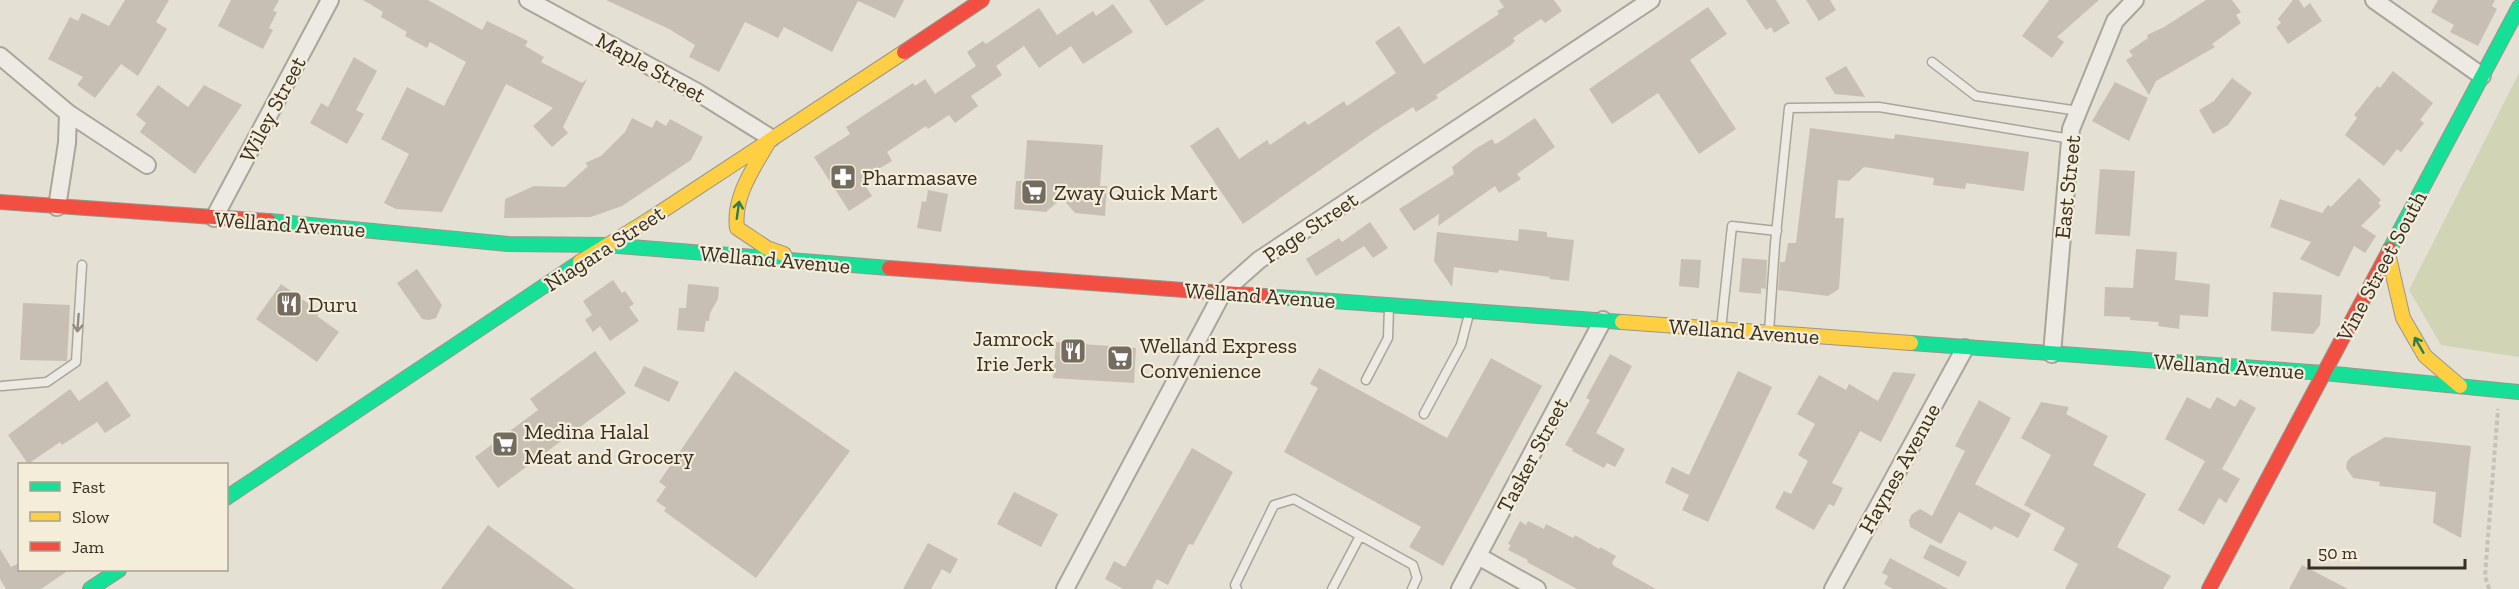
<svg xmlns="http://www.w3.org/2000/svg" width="2519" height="589" font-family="'Zilla Slab',serif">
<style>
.green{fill:#d2d4b6}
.building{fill:#c8bfb4}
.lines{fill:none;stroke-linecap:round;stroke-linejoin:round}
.lane-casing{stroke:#aaa59b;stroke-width:11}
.street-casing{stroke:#aaa59b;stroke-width:20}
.fast-casing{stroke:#9a958b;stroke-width:16}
.slow-casing{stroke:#9a958b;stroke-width:16}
.jam-casing{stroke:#9a958b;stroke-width:16}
.path{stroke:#c6c2ba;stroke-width:4;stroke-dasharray:4.5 3;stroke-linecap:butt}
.lane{stroke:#edeae3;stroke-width:8}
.street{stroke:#edeae3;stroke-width:16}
.fast{stroke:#16e098;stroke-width:14}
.slow{stroke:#ffcf43;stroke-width:14}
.jam{stroke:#f24e42;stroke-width:14}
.oneway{stroke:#297e57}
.oneway2{stroke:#938c82}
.labels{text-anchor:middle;stroke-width:4.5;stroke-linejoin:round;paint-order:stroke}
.street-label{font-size:22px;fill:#392e22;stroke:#f4edda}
.poi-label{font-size:22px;fill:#392e22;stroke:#f4edda;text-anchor:start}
</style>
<rect width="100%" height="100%" fill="#e4e0d3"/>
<!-- green -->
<path class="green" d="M2519 73V357L2441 345 2409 290Z"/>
<!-- building -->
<path class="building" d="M125 0H169L156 22 167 29 138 76 121 64 95 98 77 85 83 77 48 59 70 17 78 21 82 13 109 26Z
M231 0H279L273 11 277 12 269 28 273 30 263 49 218 26Z
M363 0H428L482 30 487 21 528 41 525 46 544 57 541 62 582 83 587 79 563 127 568 133 552 147 533 126 553 108 506 84 442 212 396 209 384 203 409 154 381 139 407 87 444 106 466 62 430 42 427 48 405 36 407 32 381 17 383 12Z
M606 0H904L895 18 858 1 832 52 784 27 778 38 745 22 719 72 689 57 695 45 669 29Z
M1149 0H1205L1166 26Z
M1499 0H1554L1562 11 1545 23 1541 19 1513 38 1515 41 1511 45 1436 95 1438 98 1416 112 1413 107 1380 128 1243 224 1190 146 1218 127 1239 159 1267 140 1270 145 1305 121 1308 125 1344 101 1347 106 1396 73 1375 42 1399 26 1424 64 1499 14 1497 11 1504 7Z
M1746 0H1776L1790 23 1774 33 1771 27 1766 30Z
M1806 0H1830L1836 10 1819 21Z
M2049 0H2099L2057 37 2064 42 2052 58 2022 36Z
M2206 0H2232L2241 12 2236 15 2241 23 2212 44 2215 47 2156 81 2149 95 2126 60 2133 56 2129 51 2148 38 2147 35 2164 27Z
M2293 0H2299L2304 8 2310 3 2322 21 2288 44 2276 27 2281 23 2278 19Z
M2438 0H2495L2492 6 2497 9 2478 46 2450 32 2454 25 2431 12Z
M1113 4 1133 32 1083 64 1071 46 1039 68 1024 46 996 66 1002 75 971 96 978 106 955 123 949 115 928 129 926 126 887 152 892 161 861 179 872 196 849 211 814 157 850 134 846 127 913 83 915 86 925 79 935 94 976 66 967 52 983 41 986 44 1039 8 1057 35 1093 11 1096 16Z
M1708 7 1727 34 1690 60 1736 129 1699 154 1658 93 1612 124 1589 89Z
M354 57 377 71 356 110 364 114 347 144 310 123 321 103 328 107Z
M1846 66 1865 97 1835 94 1825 78Z
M2393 71 2433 103 2420 120 2424 123 2401 152 2397 149 2384 166 2345 135 2357 118 2354 115 2377 86 2380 88Z
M2232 78 2252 93 2228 125 2213 134 2199 110 2214 101Z
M2115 82 2148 98 2129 141 2092 121Z
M158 85 188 107 204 85 242 105 195 174 140 132 146 123 136 115Z
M632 118 652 128 656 120 666 126 670 119 703 137 691 160 622 206 591 217 504 218 505 199 534 186 565 187 588 166 585 163 601 156 625 132Z
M1535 118 1555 147 1517 174 1521 179 1499 193 1495 186 1438 226 1439 214 1414 231 1399 209 1454 174 1452 167 1475 149 1492 139 1495 144 1498 143Z
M1810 128 1894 139 1895 134 2029 152 2024 191 1966 183 1965 189 1933 185 1934 178 1864 167 1849 181 1838 180 1835 218H1844L1839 289 1828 296 1778 290 1780 262H1785L1788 243H1796Z
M1027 140 1103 145 1100 186H1107L1105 216 1075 213 1062 198 1046 212 1014 209 1016 181H1024Z
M2100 169 2135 171 2130 236 2095 234Z
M2359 178 2381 200 2378 203 2381 206 2361 226 2376 236 2365 253 2354 246 2339 277 2300 259 2311 242 2270 227 2280 199 2322 213 2328 205 2331 207Z
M928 190 948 194 941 232 917 228 922 201 926 202Z
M1370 222 1388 248 1373 258 1364 246 1316 276 1306 259 1339 238 1342 242Z
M1519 229 1547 232V237L1574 240 1569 281 1549 279 1550 277 1499 270 1498 273 1454 267 1452 287 1434 261 1437 232 1518 241Z
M2136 249 2177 252 2175 280 2210 284 2208 317 2180 315 2179 329 2158 326 2159 322 2130 320V317L2104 316 2105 287 2133 288Z
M1742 258 1767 260 1766 289 1761 288V294L1739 292Z
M1681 259 1701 260 1699 288 1679 286Z
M417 269 442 305 436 318 429 320 422 319 397 283Z
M613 280 622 293 625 291 634 304 629 307 639 321 610 341 600 326 593 332 585 320 592 315 583 301Z
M281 284 320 312 317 316 339 332 317 362 256 319Z
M688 284 719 287 718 299 710 313 709 321H706L704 332 677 330 679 308H686Z
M2273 292 2322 295 2320 325 2313 334 2271 331Z
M23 303 70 305 67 361 20 360Z
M1056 342 1136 348 1134 383 1053 378Z
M595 351 626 393 498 488 475 457 538 410 530 399Z
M1610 354 1632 366 1596 433 1625 449 1615 467 1607 463 1604 468 1572 451 1573 449 1565 445 1590 400 1586 398Z
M1491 358 1542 386 1443 566 1409 547 1421 527 1284 452 1318 388 1310 384 1319 368 1447 438Z
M644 366 679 382 669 402 634 386Z
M735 371 850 451 756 578 664 511 666 508 656 501 666 487 659 482Z
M1738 371 1772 387 1708 522 1682 510 1689 495 1665 483 1672 467 1689 475Z
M1893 372 1916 374 1881 442 1860 431 1832 483 1843 488 1834 506 1829 504 1814 530 1775 508 1784 491 1791 494 1808 461 1798 455 1815 424 1797 414 1819 375 1846 390 1849 384 1878 401Z
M107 381 131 416 105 433 97 422 62 445 60 442 28 464 8 435 70 389 79 401Z
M2187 397 2210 409 2217 397 2235 407 2240 399 2256 408 2222 469 2240 479 2226 503 2219 498 2204 525 2178 510 2205 461 2165 439Z
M1979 400 2011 418 1975 484 2031 514 2018 538 1994 526 1992 530 1959 512 1941 544 1910 527 1909 520 1912 514 1920 509 1932 516 1965 451 1955 446Z
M2041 402 2069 407 2066 414 2108 436 2093 465 2146 494 2117 547 2171 576 2163 589H2065L2078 564 2053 550 2065 528 2024 505 2051 455 2021 438Z
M2385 437 2471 446 2461 538 2433 523 2436 492 2379 486 2380 482 2353 478 2346 468 2347 462 2351 457Z
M1192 448 1233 472 1193 545 1189 544 1168 585 1157 579 1152 589H1123L1105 579 1114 561 1125 567Z
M1014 492 1058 514 1041 547 997 524Z
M1520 521 1526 525 1528 521 1544 529 1546 524 1573 538 1575 535 1599 549 1600 547 1616 556 1612 563 1614 566 1656 589H1577L1527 562 1528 560 1508 550 1511 545 1508 544Z
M488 525 575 589H441Z
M928 543 958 559 950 574 942 569 931 589H903Z
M1930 544 1967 562 1959 577 1923 558Z
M0 549 11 567 19 563 20 570H69L41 589H6L0 579Z
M1890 558 1948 589H1893L1884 584 1888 576 1882 573Z
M2302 565 2348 589H2289Z"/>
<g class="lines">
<defs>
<path id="lane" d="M1932 62 1976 96 2079 111
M1721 329 1732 226 1777 231
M1769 332 1775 244 1789 108 1879 107 2071 139
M1366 380 1388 338 1389 307
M2 386 47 382 76 362 82 265
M1424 414 1461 345 1469 314
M1237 589 1235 585 1274 505 1294 499 1413 565 1417 578 1412 589
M1332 589 1360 536"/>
<path id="street" d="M528 0 697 92 771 138
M2374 0 2482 76
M0 56 68 113 147 165
M57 207 67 143 68 113
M214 218 330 0
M2052 354 2071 129 2115 21 2135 0
M1478 556 1537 589
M1065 589 1223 292 1259 260 1651 0
M1460 589 1603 320
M1833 589 1965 348"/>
<path id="fast" d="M269 221 508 244 606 245 889 268
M2390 249 2519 7
M1264 296 1622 322
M1911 343 2324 373 2519 392
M226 498 580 262
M90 589 119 570"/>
<path id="slow" d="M768 143C753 169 733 197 737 228L767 248 784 254
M2388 253 2403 318 2425 356 2460 386
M580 262 650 219 904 52
M1622 322 1911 343"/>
<path id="jam" d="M904 52 982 0
M0 202 269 221
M889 268 1264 296
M2209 589 2390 249"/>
</defs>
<!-- lane casing -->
<use href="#lane" class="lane-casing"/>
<!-- street casing -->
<use href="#street" class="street-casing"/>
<!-- fast casing -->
<use href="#fast" class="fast-casing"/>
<!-- slow casing -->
<use href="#slow" class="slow-casing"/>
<!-- jam casing -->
<use href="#jam" class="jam-casing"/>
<!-- path -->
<path class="path" d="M2489 589 2485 576 2498 409"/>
<!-- lane -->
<use href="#lane" class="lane"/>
<!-- street -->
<use href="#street" class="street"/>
<!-- fast -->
<use href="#fast" class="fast"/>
<!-- slow -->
<use href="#slow" class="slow"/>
<!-- jam -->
<use href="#jam" class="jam"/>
</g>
<!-- one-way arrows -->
<defs><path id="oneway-shaft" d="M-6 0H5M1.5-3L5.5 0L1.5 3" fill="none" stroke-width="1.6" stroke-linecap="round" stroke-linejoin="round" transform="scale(1.5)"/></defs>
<g class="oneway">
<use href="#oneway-shaft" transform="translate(738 210) rotate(-82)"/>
<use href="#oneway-shaft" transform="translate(2419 345) rotate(-120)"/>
</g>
<use class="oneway2" href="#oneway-shaft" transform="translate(78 323) rotate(94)"/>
<!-- icons -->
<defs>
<symbol id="pharmacy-square" viewBox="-11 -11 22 22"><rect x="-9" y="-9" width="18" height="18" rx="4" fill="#756c60" stroke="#f4edda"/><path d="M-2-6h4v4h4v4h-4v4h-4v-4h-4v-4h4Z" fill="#fff"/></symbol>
<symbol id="supermarket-square" viewBox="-11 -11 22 22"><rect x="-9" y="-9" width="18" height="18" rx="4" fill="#756c60" stroke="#f4edda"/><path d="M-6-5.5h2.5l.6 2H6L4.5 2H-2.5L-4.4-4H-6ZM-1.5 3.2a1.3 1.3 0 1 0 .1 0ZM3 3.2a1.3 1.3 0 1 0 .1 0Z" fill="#fff"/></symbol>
<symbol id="restaurant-square" viewBox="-11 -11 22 22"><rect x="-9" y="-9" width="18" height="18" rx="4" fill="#756c60" stroke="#f4edda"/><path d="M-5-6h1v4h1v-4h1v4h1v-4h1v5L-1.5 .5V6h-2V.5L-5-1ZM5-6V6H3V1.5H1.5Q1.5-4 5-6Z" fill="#fff"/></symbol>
</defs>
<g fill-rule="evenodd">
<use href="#pharmacy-square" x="828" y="162" width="30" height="30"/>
<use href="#supermarket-square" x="1019" y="177" width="30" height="30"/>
<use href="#restaurant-square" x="274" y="289" width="30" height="30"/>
<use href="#restaurant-square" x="1058" y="336" width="30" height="30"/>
<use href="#supermarket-square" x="1105" y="343" width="30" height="30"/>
<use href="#supermarket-square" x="490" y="429" width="30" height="30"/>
</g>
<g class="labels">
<!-- street labels -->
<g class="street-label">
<text transform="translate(651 67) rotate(29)" y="8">Maple Street</text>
<text transform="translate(272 109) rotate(-62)" y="8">Wiley Street</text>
<text transform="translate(2067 187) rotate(-84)" y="8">East Street</text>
<text transform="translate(290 224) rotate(4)" y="8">Welland Avenue</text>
<text transform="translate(1310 227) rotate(-34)" y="8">Page Street</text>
<text transform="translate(604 248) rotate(-33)" y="8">Niagara Street</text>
<text transform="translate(775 259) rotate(5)" y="8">Welland Avenue</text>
<text transform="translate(2381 266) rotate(-62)" y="8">Vine Street South</text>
<text transform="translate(1260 295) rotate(4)" y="8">Welland Avenue</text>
<text transform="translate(1744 331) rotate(4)" y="8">Welland Avenue</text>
<text transform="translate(2229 366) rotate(4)" y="8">Welland Avenue</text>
<text transform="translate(1532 455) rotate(-62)" y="8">Tasker Street</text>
<text transform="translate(1899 468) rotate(-61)" y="8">Haynes Avenue</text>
</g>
<!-- poi labels -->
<g class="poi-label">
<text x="862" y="185">Pharmasave</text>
<text x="1054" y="200">Zway Quick Mart</text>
<text x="308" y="312">Duru</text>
<text x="1054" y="346" text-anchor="end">Jamrock<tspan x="1054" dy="25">Irie Jerk</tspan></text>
<text x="1140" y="353">Welland Express<tspan x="1140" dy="25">Convenience</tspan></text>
<text x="524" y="439">Medina Halal<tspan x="524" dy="25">Meat and Grocery</tspan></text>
</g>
</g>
<!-- legend -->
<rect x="18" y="463" width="210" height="108" fill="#f4edda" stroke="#a9a190" stroke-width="1.5"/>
<rect x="30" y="482" width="30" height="9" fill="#16e098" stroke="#a9a190" stroke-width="1.5"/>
<text x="72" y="493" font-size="18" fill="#392e22">Fast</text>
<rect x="30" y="512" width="30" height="9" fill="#ffcf43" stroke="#a9a190" stroke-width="1.5"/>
<text x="72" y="523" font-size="18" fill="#392e22">Slow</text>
<rect x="30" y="542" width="30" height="9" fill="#f24e42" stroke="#a9a190" stroke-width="1.5"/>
<text x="72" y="553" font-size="18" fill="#392e22">Jam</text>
<!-- scale -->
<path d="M2309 559v9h156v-9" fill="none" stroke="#392e22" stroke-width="3"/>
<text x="2318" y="559" font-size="18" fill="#392e22" stroke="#f4edda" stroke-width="4.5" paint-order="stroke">50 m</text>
</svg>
